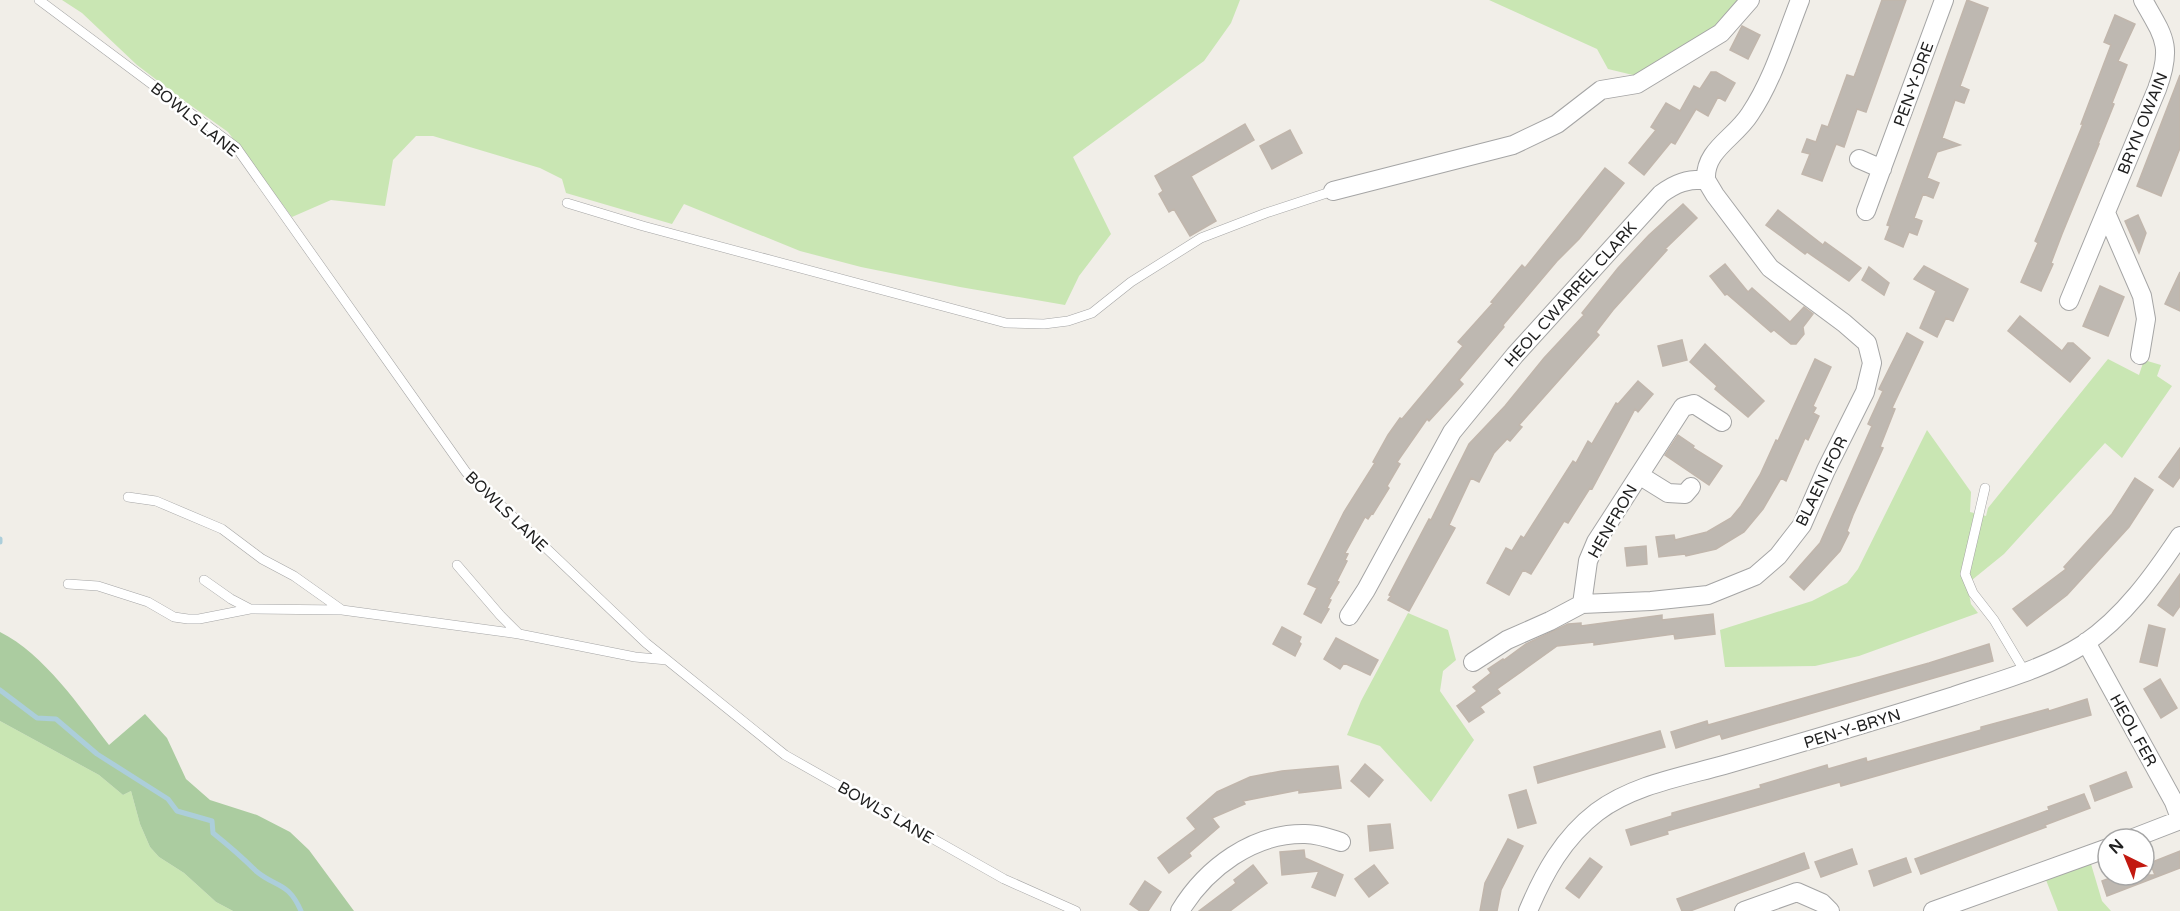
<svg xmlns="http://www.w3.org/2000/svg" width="2180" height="911" font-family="'Varela Round',sans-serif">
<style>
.grass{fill:#c9e6b3}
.forest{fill:#abcca0}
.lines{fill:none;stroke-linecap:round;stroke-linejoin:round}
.stream{stroke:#acceda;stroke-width:5}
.building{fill:#beb8b1;stroke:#c1b6ac;stroke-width:1.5}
.service-casing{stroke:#a5a5a5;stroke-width:10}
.minor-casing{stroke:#a5a5a5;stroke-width:20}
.service{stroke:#fff;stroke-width:9}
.minor{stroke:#fff;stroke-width:18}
.labels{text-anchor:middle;stroke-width:5;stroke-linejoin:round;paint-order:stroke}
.street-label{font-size:16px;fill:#212121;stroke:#fff}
</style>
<rect width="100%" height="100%" fill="#f1eee8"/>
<!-- grass -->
<path class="grass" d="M62 0H1240L1231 23 1204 61 1073 157 1111 234 1079 276 1065 305 960 287 861 267 800 251 684 204 672 224 566 193 562 179 540 168 433 136H416L393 160 385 206 331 200 292 217 228 132 179 97 137 65 82 13Z
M1489 0H1740L1722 23 1637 76 1608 69 1597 49Z
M2108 359 2139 375 2144 360 2161 365 2157 376 2172 386 2122 458 2105 443 2004 554 1967 584 1971 604 1978 613 1859 656 1815 666 1725 667 1720 630 1812 601 1847 583 1858 569 1927 430 1971 492 1970 512 1986 516 1988 508Z
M1408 613 1448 630 1456 660 1443 671 1440 691 1474 740 1431 802 1380 746 1347 735 1361 701Z
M0 721 99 775 123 795 131 791 140 824 150 847 159 857 184 873 216 902 233 911H0Z
M2091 864 2102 901 2111 911H2058L2046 880Z"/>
<!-- forest -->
<path class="forest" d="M0 632C44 654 80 707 109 745L145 714 167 738 186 779 210 800 257 815 290 832 309 850 354 911H233L216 902 184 873 159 857 150 847 140 824 131 791 123 795 99 775 0 721Z"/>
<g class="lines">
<!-- stream -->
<path class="stream" d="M0 539V542
M0 690 37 718 56 719 97 754 168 799 177 811 212 821 213 833C228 845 243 858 256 871 276 888 288 881 301 911"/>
</g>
<!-- building -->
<path class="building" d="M1882 0H1906L1866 112 1857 109 1844 147 1836 144 1822 181 1802 174 1810 154 1802 152 1807 139 1816 142 1822 125 1828 127 1847 75 1854 77 1856 72Z
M1967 0 1988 8 1960 86 1969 90 1964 103 1955 100 1942 138 1960 145 1937 152 1927 178 1939 183 1933 198 1923 194 1914 218 1922 221 1917 235 1909 232 1903 247 1885 239 1890 226 1887 225Z
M2115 15 2135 24 2118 61 2127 65 2112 103 2114 104 2098 144H2099L2062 234 2051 263 2053 264 2041 291 2021 282 2038 243 2035 241 2083 124H2081L2111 45 2104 42Z
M1742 26 1760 35 1748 59 1730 50Z
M1711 72H1716L1735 83 1725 101 1718 97 1708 116 1696 109 1675 144 1671 142 1644 175 1629 163 1656 130 1651 127 1666 103 1680 111 1694 86 1700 89Z
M2180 75V148L2161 196 2137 186Z
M1245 124 1254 140 1191 176 1216 221 1190 236 1174 209 1169 212 1159 194 1163 191 1155 176Z
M1290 130 1302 153 1272 169 1260 146Z
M1605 168 1624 183 1579 239 1557 261 1503 325 1504 327 1459 380 1463 384 1429 421 1427 419 1397 462 1400 464 1387 486 1389 488 1373 514 1372 513 1368 519 1365 517 1345 553 1348 554 1345 560 1347 561 1337 581 1339 582 1329 599 1331 600 1327 608 1329 609 1321 623 1304 614 1317 588 1308 584 1344 512 1375 463 1373 462 1388 435 1400 418 1402 419 1463 346 1458 342 1493 303 1491 302 1522 265 1525 268Z
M1683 204 1697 218 1665 249 1667 250 1613 310 1596 332 1599 335 1519 425 1522 427 1510 441 1507 439 1494 453 1479 482 1471 478 1449 525 1455 528 1409 611 1388 600 1391 596 1389 595 1429 519 1431 520 1469 444 1505 406 1544 358 1584 315 1582 313 1618 268 1649 235Z
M1778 210 1823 245 1825 242 1861 268 1849 281 1807 252 1805 254 1766 225Z
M2138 215 2146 233 2139 253 2125 221Z
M1725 264 1748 292 1752 288 1790 322 1804 307 1813 314 1803 327 1804 334 1796 344H1791L1774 330 1771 332 1727 294 1725 295 1710 276Z
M1924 266 1968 289 1953 321 1946 318 1937 337 1920 328 1936 291 1914 279Z
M1869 267 1889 283 1884 295 1862 280Z
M2180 272V311L2165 304Z
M2100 286 2124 297 2108 336 2083 326Z
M2020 316 2062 351 2068 343H2073L2090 358 2070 382 2008 331Z
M1907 333 1923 342 1892 408 1895 409 1880 447 1883 448 1853 515 1847 531 1849 533 1840 551 1804 590 1790 577 1820 543 1872 426 1868 424 1883 391 1879 389Z
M1682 340 1687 360 1663 366 1658 346Z
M1705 344 1764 401 1748 417 1715 389 1717 386 1690 362Z
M1815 359 1831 367 1813 406 1816 408 1813 413 1819 416 1808 440 1805 438 1786 481 1781 478 1763 509 1744 532 1716 549 1686 556 1685 554 1659 557 1656 537 1674 535 1675 540 1707 532 1731 518 1741 506 1760 475 1776 440 1778 441Z
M1638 381 1653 394 1638 412 1635 409 1592 489 1590 488 1568 523 1564 521 1531 574 1523 570 1509 595 1487 583 1506 548 1512 551 1521 536 1524 538 1573 461 1576 463 1588 441 1592 444 1616 403 1618 404Z
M1678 435 1694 446 1693 448 1722 466 1709 485 1665 455Z
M2180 448V477L2173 487 2159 477Z
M2135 478 2153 490 2129 527 2067 595 2027 626 2013 609 2066 569 2064 567 2112 514Z
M1646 546 1647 564 1627 566 1625 548Z
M2180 574V606L2173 616 2158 605Z
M1713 614 1715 634 1675 639 1674 634 1594 645V642L1557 646 1497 689 1500 693 1480 707 1484 712 1469 722 1457 706 1477 691 1473 687 1491 673 1488 669 1503 659 1504 660 1526 644 1568 624 1581 623V626L1662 615V620Z
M2149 625 2165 629 2157 666 2140 662Z
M1282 627 1301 637 1299 642 1301 644 1295 656 1273 644Z
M1336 638 1378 660 1370 675 1344 663 1340 669 1324 659Z
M1989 644 1993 661 1722 739 1720 734 1676 748 1671 732 1707 721 1708 725 1929 663Z
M2160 679 2177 708 2161 718 2144 689Z
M2087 699 2091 715 1841 786 1840 782 1667 831 1668 834 1631 845 1626 830 1672 816V813L1761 788 1760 785 1827 765 1828 769 1866 758 1867 762 1981 730V727L2048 709 2049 711Z
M1660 731 1665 747 1538 783 1534 767Z
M1365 764 1383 780 1369 797 1351 781Z
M1338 766 1341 788 1299 793V790L1243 801 1245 804 1212 818 1219 827 1189 853 1191 856 1169 873 1158 858 1196 829 1187 818 1217 792 1250 777 1282 771Z
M2126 772 2132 787 2095 801 2090 786Z
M1526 790 1536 823 1518 828 1509 795Z
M2084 794 2090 808 2045 825 2046 827 1921 874 1915 859 2049 810 2048 807Z
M1390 824 1393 848 1370 851 1368 826Z
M1508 839 1523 846 1501 890 1497 911H1480L1485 883Z
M1852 849 1857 864 1821 877 1815 862Z
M1304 850 1305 858 1343 875 1335 896 1312 887 1319 871 1282 875 1280 852Z
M2180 851V868L2107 896 2102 881 2118 875H2155L2150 863Z
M1804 853 1809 868 1690 911H1682L1677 899Z
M1590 858 1602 867 1579 898 1566 888Z
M1906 858 1911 872 1874 886 1869 871Z
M1253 865 1267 883 1230 911H1199L1236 883 1234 880Z
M1374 865 1388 883 1369 897 1355 879Z
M1145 881 1161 892 1148 911H1140L1130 904Z"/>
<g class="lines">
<defs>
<path id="service" d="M39 0 236 147 466 472 646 643 785 755 1004 879 1076 911
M567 203 643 226 1006 323 1044 324 1068 321 1092 313 1131 282 1201 238 1266 213 1333 191
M1985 488 1965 574 1973 593 1994 620 2025 672
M128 497 156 501 222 529 262 559 294 576 342 610
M457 565 500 615 519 634
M204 580 231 599 250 609
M68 584 98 586 148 602 174 617 188 619H199L250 609 342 610 519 634 635 657 667 660"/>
<path id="minor" d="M1859 159 1882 169
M1333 191 1513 145 1557 124 1601 90 1637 84 1721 33 1750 0
M1866 211 1944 0
M2106 213 2142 296 2146 319 2140 355
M2069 301 2157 89C2173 46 2164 37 2143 0
M1639 475 1668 493 1685 494 1691 487
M1582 604 1588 561 1596 542 1683 407 1694 404 1722 422
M1349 616 1366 590 1452 432 1515 355 1661 194C1676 183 1687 179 1706 180 1704 150 1735 138 1750 114 1773 80 1785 38 1800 0
M2086 642 2174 802 2180 818
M1473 662 1507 640 1550 621 1582 604 1651 601 1708 595 1755 576 1778 556 1802 525 1826 470 1865 392 1872 363 1867 343 1844 323 1770 268 1715 195 1706 180
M2131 839 2180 820
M1180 911C1206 868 1253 833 1305 834 1317 834 1329 838 1341 842
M1528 911C1544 873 1563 838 1597 812 1633 785 1681 777 1724 765 1801 743 1878 720 1954 696 1998 681 2045 669 2084 644 2124 617 2154 575 2180 536
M1744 911 1797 892 1822 903 1830 911
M1933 911 2108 848"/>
</defs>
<!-- service casing -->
<use href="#service" class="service-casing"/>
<!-- minor casing -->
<use href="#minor" class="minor-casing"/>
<!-- service -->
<use href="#service" class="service"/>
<!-- minor -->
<use href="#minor" class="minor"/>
</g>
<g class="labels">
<!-- street labels -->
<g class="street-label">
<text transform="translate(1913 84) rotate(-70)" y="6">PEN-Y-DRE</text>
<text transform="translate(195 119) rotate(39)" y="6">BOWLS LANE</text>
<text transform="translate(2142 123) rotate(-68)" y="6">BRYN OWAIN</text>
<text transform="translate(1570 294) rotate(-48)" y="6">HEOL CWARREL CLARK</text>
<text transform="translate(1821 481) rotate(-64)" y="6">BLAEN IFOR</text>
<text transform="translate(507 511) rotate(44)" y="6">BOWLS LANE</text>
<text transform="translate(1612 521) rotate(-60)" y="6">HENFRON</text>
<text transform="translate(1852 728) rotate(-17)" y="6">PEN-Y-BRYN</text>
<text transform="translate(2134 730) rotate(61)" y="6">HEOL FER</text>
<text transform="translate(886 812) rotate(30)" y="6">BOWLS LANE</text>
</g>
</g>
<!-- north arrow -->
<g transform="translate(2126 857) rotate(317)"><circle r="28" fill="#ffffff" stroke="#a6a6a6" stroke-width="1.5"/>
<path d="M0-4.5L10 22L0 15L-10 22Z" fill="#c21910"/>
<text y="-9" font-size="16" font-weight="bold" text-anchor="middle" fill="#212121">N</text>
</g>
</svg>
